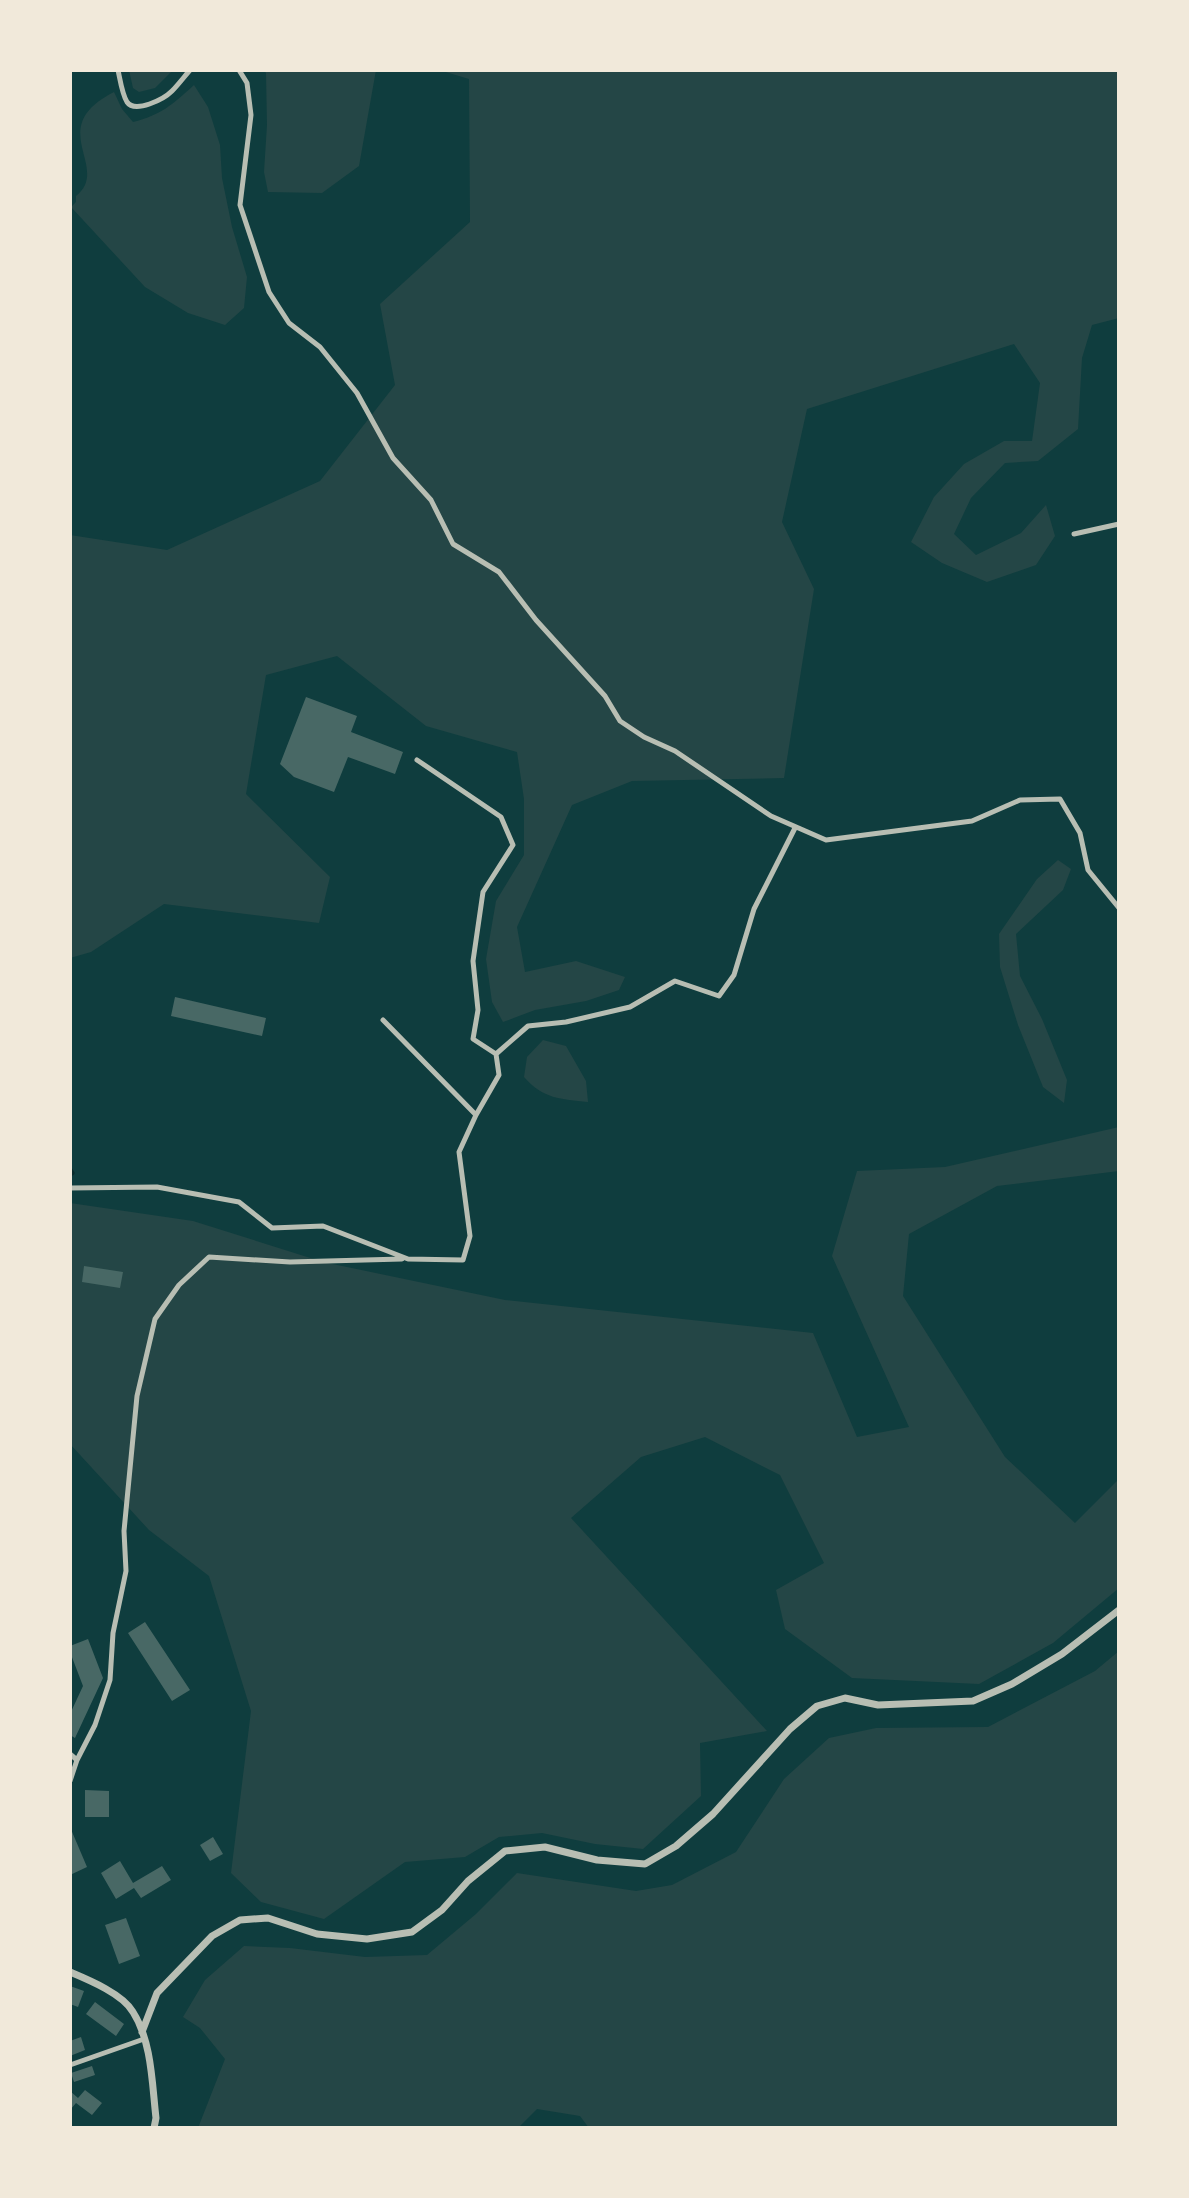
<svg xmlns="http://www.w3.org/2000/svg" width="1189" height="2198" font-family="Signika,sans-serif">
<style>
.green{fill:#244646}
.lines{fill:none;stroke-linecap:round;stroke-linejoin:round}
.stream{stroke:#0a2a2b;stroke-width:5}
.building{fill:#486865}
.service{stroke:#b8beb3;stroke-width:5}
.minor{stroke:#b8beb3;stroke-width:7}
</style>
<rect width="100%" height="100%" fill="#0f3d3e"/>
<!-- green -->
<path class="green" d="M129 70H173L155 88 139 92 133 88Z
M264 70H376L359 166 322 193 268 192 264 172 267 125 266 73Z
M439 70H1119V318L1092 325 1082 358 1078 429 1038 461 1005 463 971 498 954 534 976 555 1021 533 1046 505 1055 536 1036 565 987 582 942 563 911 542 934 497 964 464 1004 441H1032L1040 383 1014 344 807 409 782 522 814 589 784 778 632 781 572 805 517 927 525 972 576 961 625 977 619 990 586 1001 535 1010 503 1022 492 1002 486 959 496 901 524 855V799L517 752 426 726 337 656 266 675 246 794 330 877 319 923 164 904 91 952 70 958V535L167 550 320 481 395 385 380 304 470 222 469 79Z
M194 85 208 107 220 145 222 178 232 227 247 277 244 308 225 325 188 313 145 287 71 207 76 202V196C112 167 43 128 114 92L122 109 133 122C161 115 172 105 194 85Z
M1058 860 1071 869 1063 890 1016 934 1020 976 1042 1019 1067 1080 1064 1103 1043 1087 1018 1025 1000 967 999 934 1037 879Z
M543 1040 566 1046 586 1081 588 1102C561 1099 543 1099 524 1077L527 1057Z
M1119 1127V1171L997 1186 909 1234 903 1296 1005 1457 1075 1523 1119 1479V1588L1053 1643 979 1684 852 1678 785 1629 776 1590 824 1563 780 1475 705 1437 641 1457 571 1518 767 1731 700 1743 701 1796 643 1849 595 1844 542 1833 499 1837 465 1857 405 1862 324 1919 261 1902 231 1873 251 1711 209 1576 149 1530 70 1444V1203L193 1221 323 1262 505 1300 813 1333 857 1437 909 1427 832 1256 857 1171 945 1167Z
M1119 1651V2128H589L580 2116 537 2109 518 2128H198L225 2059 200 2028 183 2017 205 1980 244 1946 290 1948 365 1957 427 1955 476 1914 517 1873 636 1891 672 1885 736 1852 784 1779 829 1738 876 1728 988 1727 1095 1671Z"/>
<g class="lines">
<!-- stream -->
<path class="stream" d="M70 1170 72 1173"/>
</g>
<!-- building -->
<path class="building" d="M306 697 357 716 351 732 403 752 395 774 348 757 334 792 294 777 280 764Z
M175 997 266 1018 262 1036 171 1016Z
M84 1266 123 1272 120 1288 82 1282Z
M145 1622 190 1690 172 1701 128 1633Z
M88 1639 103 1678 75 1738 70 1735V1714L83 1686 70 1652V1646Z
M85 1790 109 1791V1817H85Z
M70 1827 87 1867 70 1875Z
M213 1837 223 1854 210 1861 200 1845Z
M120 1861 133 1883 162 1866 171 1880 141 1898 134 1888 116 1899 101 1873Z
M126 1918 140 1956 119 1964 105 1925Z
M70 1986 84 1991 78 2007 70 2004Z
M95 2002 124 2024 116 2036 86 2014Z
M81 2037 85 2050 70 2056V2041Z
M92 2066 95 2075 74 2082 71 2073Z
M85 2090 102 2103 92 2115 76 2103 70 2110V2091L78 2098Z"/>
<g class="lines">
<!-- service -->
<path class="service" d="M118 70C120 79 122 94 127 102 135 114 164 99 172 91 178 85 184 77 190 70
M239 70 247 83 251 115 240 205 269 292 289 323 320 347 357 393 393 458 431 500 453 544 499 572 536 620 605 696 620 721 644 737 675 751 771 816 826 840 972 821 1020 800 1060 799 1080 833 1088 870 1119 908
M1074 534 1119 524
M383 1020 476 1115
M496 1054 528 1026 566 1022 630 1007 675 981 719 996 734 975 754 909 795 828
M70 1188 157 1187 239 1202 272 1228 323 1226 408 1259 463 1260 470 1236 459 1152 476 1115 499 1075 496 1054 473 1039 478 1010 473 961 483 892 513 845 501 817 417 760
M70 1754 77 1760 70 1781
M77 1760 95 1725 110 1680 113 1633 126 1571 124 1531 137 1396 155 1319 179 1285 209 1257 290 1262 402 1259
M70 2065 144 2039"/>
<!-- minor -->
<path class="minor" d="M70 1972C89 1980 123 1994 133 2012 152 2042 152 2084 156 2118L154 2128
M142 2032 157 1993 212 1936 240 1920 268 1918 317 1934 367 1939 412 1932 442 1910 468 1881 505 1851 545 1847 597 1860 645 1864 676 1846 713 1814 790 1729 817 1706 845 1698 878 1705 973 1701 1012 1684 1062 1654 1119 1610"/>
</g>
<!-- border -->
<rect width="1189" height="2198" fill="none" stroke="#f1e9da" stroke-width="144"/>
</svg>
